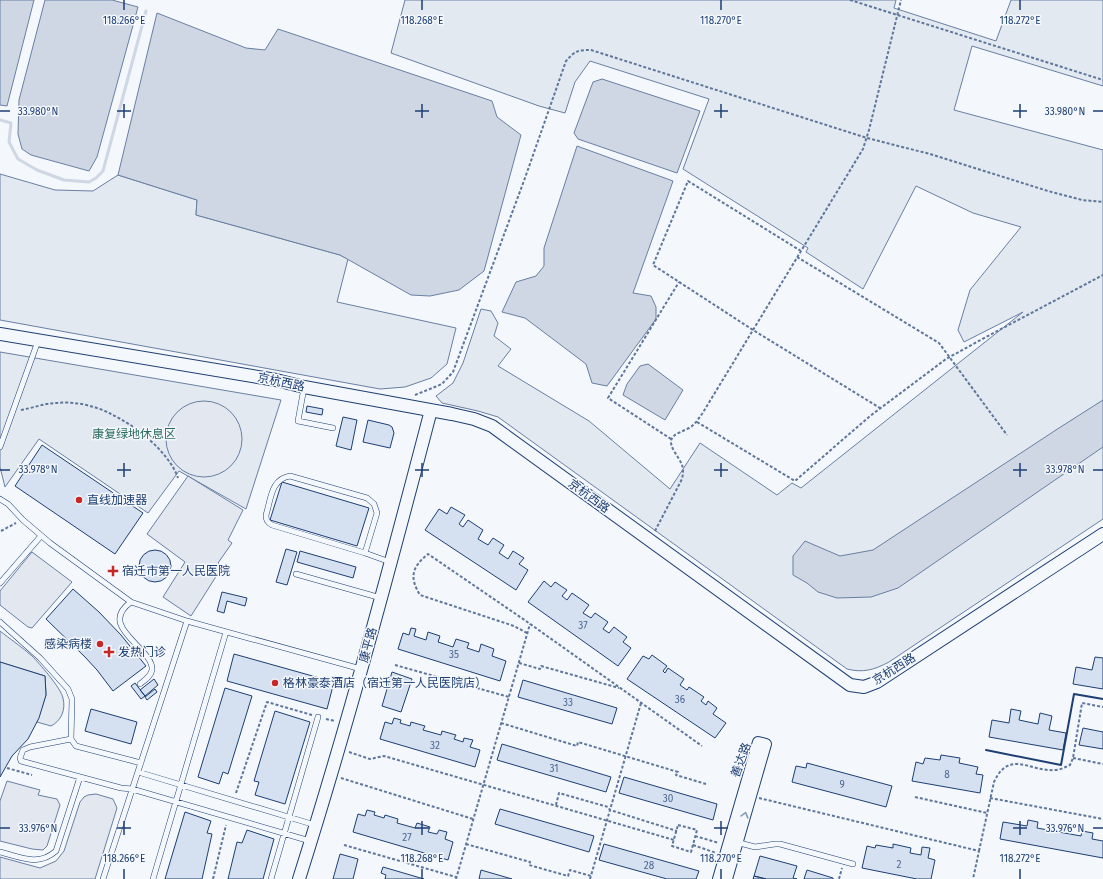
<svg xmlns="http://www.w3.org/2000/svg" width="1103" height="879" font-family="'Fira Sans','Noto Sans SC',sans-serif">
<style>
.green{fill:#e3e9f0;stroke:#687fa3}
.parking{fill:#e3e8f0;stroke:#687fa3}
.water{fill:#cfd7e4;stroke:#687fa3}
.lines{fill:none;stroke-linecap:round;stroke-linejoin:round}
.stream{stroke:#cfd7e4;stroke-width:3}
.building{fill:#d5e0f0;stroke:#1d3f73}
.service-casing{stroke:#1d3f73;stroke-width:6}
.minor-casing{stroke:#1d3f73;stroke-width:12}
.tertiary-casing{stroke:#1d3f73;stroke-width:14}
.path{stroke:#5e769c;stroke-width:2;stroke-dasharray:3 2;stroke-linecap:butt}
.service{stroke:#f4f7fb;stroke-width:5}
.minor{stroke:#f4f7fb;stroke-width:10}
.tertiary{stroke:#f4f7fb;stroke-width:12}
.wall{stroke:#1d3f73;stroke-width:2}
.oneway{stroke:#889bb7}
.ticks{fill:none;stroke:#1d3f73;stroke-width:1.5}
.poi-dot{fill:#c62828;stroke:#f4f7fb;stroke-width:1.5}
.labels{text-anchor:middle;stroke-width:3;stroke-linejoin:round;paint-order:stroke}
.number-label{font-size:10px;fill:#4b6792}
.street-label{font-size:12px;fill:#1d3f73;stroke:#f4f7fb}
.park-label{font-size:12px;fill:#2c6c60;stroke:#f4f7fb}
.poi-label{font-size:12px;fill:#1d3f73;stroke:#f4f7fb;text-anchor:start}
.ticks-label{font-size:10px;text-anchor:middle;fill:#1d3f73;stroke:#f4f7fb;stroke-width:3;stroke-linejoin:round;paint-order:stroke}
</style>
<rect width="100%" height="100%" fill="#f4f7fb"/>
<!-- green -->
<path class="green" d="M405 0H896L894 8 996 41 1011 0H1103V86L972 46 954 110 1103 150V519L889 662C874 670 863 673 847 669L498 417 478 411 442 403 436 396 453 383 463 363 481 309 491 311 498 323 494 336 511 349 498 366 589 421 670 489 700 443 777 495 792 483 801 488 1023 312 964 342 958 330 970 290 1021 227 973 213 916 186 863 289 806 252 808 248 683 169 709 99 590 61 575 82 565 113 539 106 391 53Z
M0 174 55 190 93 191 118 175 197 200 196 215 340 255 348 259 337 302 456 328 447 364 431 378 405 387 380 389 0 320Z
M0 352 281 400 246 509 179 471 148 513 39 439 5 487 0 467Z
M0 631C10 639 22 647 32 656 39 663 61 688 63 698 66 710 61 721 51 726L37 722 46 695 45 676 0 662Z"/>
<!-- parking -->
<path class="parking" d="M166 439a38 38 0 1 1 76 0a38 38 0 1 1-76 0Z
M188 476 243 510 228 540 232 543 218 563 222 567 191 616 163 597 185 562 147 534Z
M32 552 72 582 32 628 28 627 0 605V591Z
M7 781 40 790 38 795 57 799 60 805 47 846 43 850 32 849 0 841V801Z
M96 794 113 799 117 808 95 879H0V857L40 868 56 861 64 851 80 802 84 797 88 795Z"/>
<!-- water -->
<path class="water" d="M0 0H34L7 106 0 105Z
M45 0H112L138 7 97 157 89 171 31 155 22 149 18 134 19 100Z
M157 13 246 48 265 50 278 29 492 101 497 117 521 135 484 271 459 290 430 296 411 295 340 255 196 215 197 200 118 175Z
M602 79 700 111 677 173 578 139 574 133 593 82Z
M577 146 673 181 633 293 651 296 656 307V319L607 386 592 383 586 364 525 318 502 312 516 282 536 276 544 266V248Z
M648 364 683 390 665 420 623 395 627 384 640 366Z
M1103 400V447L898 588 871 597 837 598 818 592 807 583 793 575V556L805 541 840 556 873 550 1059 428Z"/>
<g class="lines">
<!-- stream -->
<path class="stream" d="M0 120 11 123 9 142 18 159 37 170 64 180 89 182 96 178 103 171 146 11"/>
</g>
<!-- building -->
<path class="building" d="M307 406 323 409 322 415 306 412Z
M343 417 357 420 351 450 336 446Z
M368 420 389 425 392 427 394 433 390 448 363 442Z
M42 445 143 513 115 554 15 486Z
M282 482 369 508 357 546 270 520Z
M451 507 465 515 459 524 463 527 468 520 483 530 478 539 488 545 493 538 504 545 499 553 508 559 513 551 524 558 519 564 528 570 516 590 425 530 439 509 447 514Z
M286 549 297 552 287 585 276 582Z
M139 566a16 16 0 1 1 32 0a16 16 0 1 1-32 0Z
M300 551 356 567 353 578 297 562Z
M544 581 551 587 555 582 567 590 562 596 567 600 572 593 589 605 583 613 591 618 595 613 608 622 603 629 609 633 614 627 627 637 623 642 631 648 618 666 528 602Z
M73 589 99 612 121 635 146 666 113 691 97 670 85 657 46 619Z
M222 592 247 598 245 606 227 601 224 613 217 611Z
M411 628 416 629 414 636 426 640 428 632 440 636 438 642 453 647 456 639 469 643 467 648 479 652 481 644 494 649 492 656 506 661 500 681 398 649 403 633 409 635Z
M234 654 334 682 327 709 227 681Z
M652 655 667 666 663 671 665 673 668 668 684 679 680 685 687 690 689 687 704 697 701 701 706 705 708 701 717 708 713 714 726 723 715 738 627 679 643 656 649 659Z
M1095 657 1103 658V689L1073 684 1076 667 1092 670Z
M0 662 45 676 46 695 39 718 28 739 12 756 0 777Z
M392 672 412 679 401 712 382 706Z
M154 679 158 685 145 696 140 690Z
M523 680 617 708 612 724 518 697Z
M135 683 145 696 141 699 131 686Z
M225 688 252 696 228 774 223 772 219 784 198 777Z
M155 689 157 692 147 700 145 697Z
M91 709 137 722 131 744 85 731Z
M1011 709 1021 711 1019 720 1038 724 1040 713 1052 716 1049 730 1066 733 1063 750 989 737 992 720 1009 723Z
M275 711 310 722 285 804 255 795 259 782 254 781Z
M394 718 401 720 400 723 410 726 411 722 425 726 423 730 441 735 442 731 456 735 454 739 463 742 464 738 473 740 470 747 480 750 475 767 380 739 385 722 392 724Z
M1083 728 1103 732V749L1079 745Z
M502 744 611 777 606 792 497 760Z
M941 755 960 758 959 763 978 767 976 774 983 775 980 793 912 781 916 762 923 764 925 758 940 760Z
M807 763 892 786 886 807 792 782 796 766 806 768Z
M624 777 717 804 713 820 619 793Z
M500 809 594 836 589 852 495 824Z
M367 810 375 812 374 815 384 818 385 815 398 819 397 823 415 828 417 823 430 827 428 832 437 834 439 830 447 832 445 839 453 842 448 860 353 832 358 814 365 816Z
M185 812 211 821 207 833 212 834 202 879H165Z
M1028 820 1038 822 1037 828 1081 836 1082 831 1093 833 1092 839 1103 841V858L1000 839 1003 822 1027 826Z
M247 830 274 839 263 879H228L237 842 242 843Z
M604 844 699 871 696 879H667L599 860Z
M893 844 911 848 910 853 921 855 922 847 930 848 928 858 935 860 931 879H917L862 868 867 846 875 848 876 845 893 848Z
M340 854 358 859 353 879H333Z
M760 856 797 866 793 878 797 879H766L754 876Z
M383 867 424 879H385L386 875 381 873Z
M481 870 512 879H479Z
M807 870 833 878V879H804Z
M754 876 766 879H753Z"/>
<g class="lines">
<defs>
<path id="service" d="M304 388 298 421 333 428
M0 447 38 341
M0 499 8 504 23 520 50 543 131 602 187 621 103 879
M365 553 272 525C267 522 266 520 266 515 271 499 271 479 290 476L367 498 374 504 377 513 365 553 390 562
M296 574 381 598
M0 583 41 536
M131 602C96 627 154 648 152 670 151 676 145 680 140 684
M187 621 361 669
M0 622 40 658 68 689 72 699 71 739 76 746 141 763
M71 739 30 747 23 750 20 758 21 761 121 788 132 789 310 841
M138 772 315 825
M736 842 755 847 775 844H780L853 864
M0 852C20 857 38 867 56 851L80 777
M153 879 226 632
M271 879 318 717"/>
<path id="minor" d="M718 879 758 742 766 744 727 879"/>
<path id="tertiary" d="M0 334 276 380 304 387 452 414 474 419 492 426 850 685 864 687 877 682 1103 534
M299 879C348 724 390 567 431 410"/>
</defs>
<!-- service casing -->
<use href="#service" class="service-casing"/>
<!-- minor casing -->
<use href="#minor" class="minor-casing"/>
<!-- tertiary casing -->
<use href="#tertiary" class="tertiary-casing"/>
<!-- path -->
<path class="path" d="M850 0 1103 80
M801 251 688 181 653 265 753 330 880 408
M797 257 939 343 1007 435
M415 395 442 384 453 372 525 178 566 61C575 51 577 50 591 50L867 138 930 154 1048 191 1082 200 1103 202
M21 410C33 408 45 403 57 403 75 401 96 406 111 414 136 426 169 452 178 478
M697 422 795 481 870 416 946 359 986 337 1103 275
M671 439 608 398 679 282
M1 531 16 523
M655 531 682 479C685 465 681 463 674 451 665 435 678 434 689 428 695 425 698 419 702 414L863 149 869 130 901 0
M527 633 514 626 420 595C409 577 412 567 428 554L526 621 702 746
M519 663 540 669 541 666 619 688
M395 665 509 697
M326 719 335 721
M501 723 577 746 578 742 678 772 676 775 706 784
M349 752 370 759 384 756 674 840
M1073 758 1103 764
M7 768 32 775
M341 778 473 819
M236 793 267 702 312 715
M915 797 987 813
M759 798 979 851 973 879
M990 798 1103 819
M556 805 559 793 608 807 610 810 677 831
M678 825 697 830 691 852 672 846Z
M695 836 719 843
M466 844 530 862 529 865 568 876 570 870 591 876
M344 845 456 877
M693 845 716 853
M979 851 994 782C1009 749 1030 772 1055 770 1061 770 1065 767 1070 765L1073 758 1082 703 1103 707
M213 879 226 825
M456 879 530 624
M590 879 641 703
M839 879 842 868"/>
<!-- service -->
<use href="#service" class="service"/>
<!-- minor -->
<use href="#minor" class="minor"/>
<!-- tertiary -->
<use href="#tertiary" class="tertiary"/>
<!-- wall -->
<path class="wall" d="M986 750 1061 765 1074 694 1103 699"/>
</g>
<!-- one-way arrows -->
<defs><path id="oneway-chevron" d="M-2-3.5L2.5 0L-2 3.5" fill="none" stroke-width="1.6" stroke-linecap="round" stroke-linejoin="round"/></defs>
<use class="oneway" href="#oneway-chevron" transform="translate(745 815) rotate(-74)"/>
<!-- ticks -->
<path class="ticks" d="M124 0V10M422 0V10M721 0V10M1020 0V10M124 104V118M422 104V118M721 104V118M1020 104V118M0 111H10M117 111H131M415 111H429M714 111H728M1013 111H1027M1093 111H1103M124 463V477M422 463V477M721 463V477M1020 463V477M0 470H10M117 470H131M415 470H429M714 470H728M1013 470H1027M1093 470H1103M124 821V835M422 821V835M721 821V835M1020 821V835M0 828H10M117 828H131M415 828H429M714 828H728M1013 828H1027M1093 828H1103M124 869V879M422 869V879M721 869V879M1020 869V879"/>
<!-- markers -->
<g class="poi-dot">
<circle cx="79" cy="500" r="4"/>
<path d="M111 565h4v4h4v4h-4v4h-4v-4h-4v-4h4z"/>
<circle cx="100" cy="644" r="4"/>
<path d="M107 646h4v4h4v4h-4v4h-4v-4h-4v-4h4z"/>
<circle cx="275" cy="683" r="4"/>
</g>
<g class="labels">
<!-- number labels -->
<g class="number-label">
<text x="583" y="629">37</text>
<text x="454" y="658">35</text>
<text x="680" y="703">36</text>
<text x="568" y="706">33</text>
<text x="435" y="749">32</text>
<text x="554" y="772">31</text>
<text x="947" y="778">8</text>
<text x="842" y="788">9</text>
<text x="668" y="802">30</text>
<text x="407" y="841">27</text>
<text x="899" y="868">2</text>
<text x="649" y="869">28</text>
</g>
<!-- street labels -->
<g class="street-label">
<text transform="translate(281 382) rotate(12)" y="4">京杭西路</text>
<text transform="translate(589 496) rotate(36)" y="4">京杭西路</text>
<text transform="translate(368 645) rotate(-75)" y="4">康平路</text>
<text transform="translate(894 669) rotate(-32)" y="4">京杭西路</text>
<text transform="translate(741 760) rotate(-70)" y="4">善达路</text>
</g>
<!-- park labels -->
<g class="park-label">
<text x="134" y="438">康复绿地休息区</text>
</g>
<!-- poi labels -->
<g class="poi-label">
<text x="87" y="504">直线加速器</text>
<text x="122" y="575">宿迁市第一人民医院</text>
<text x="92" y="648" text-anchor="end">感染病楼</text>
<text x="118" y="656">发热门诊</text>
<text x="283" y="687">格林豪泰酒店（宿迁第一人民医院店）</text>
</g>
</g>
<g class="ticks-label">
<text x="124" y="24">118.266°E</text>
<text x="422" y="24">118.268°E</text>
<text x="721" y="24">118.270°E</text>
<text x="1020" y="24">118.272°E</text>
<text x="38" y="115">33.980°N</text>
<text x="1065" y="115">33.980°N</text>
<text x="38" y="473">33.978°N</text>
<text x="1065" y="473">33.978°N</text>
<text x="38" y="832">33.976°N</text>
<text x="1065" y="832">33.976°N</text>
<text x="124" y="862">118.266°E</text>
<text x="422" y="862">118.268°E</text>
<text x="721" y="862">118.270°E</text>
<text x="1020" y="862">118.272°E</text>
</g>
</svg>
